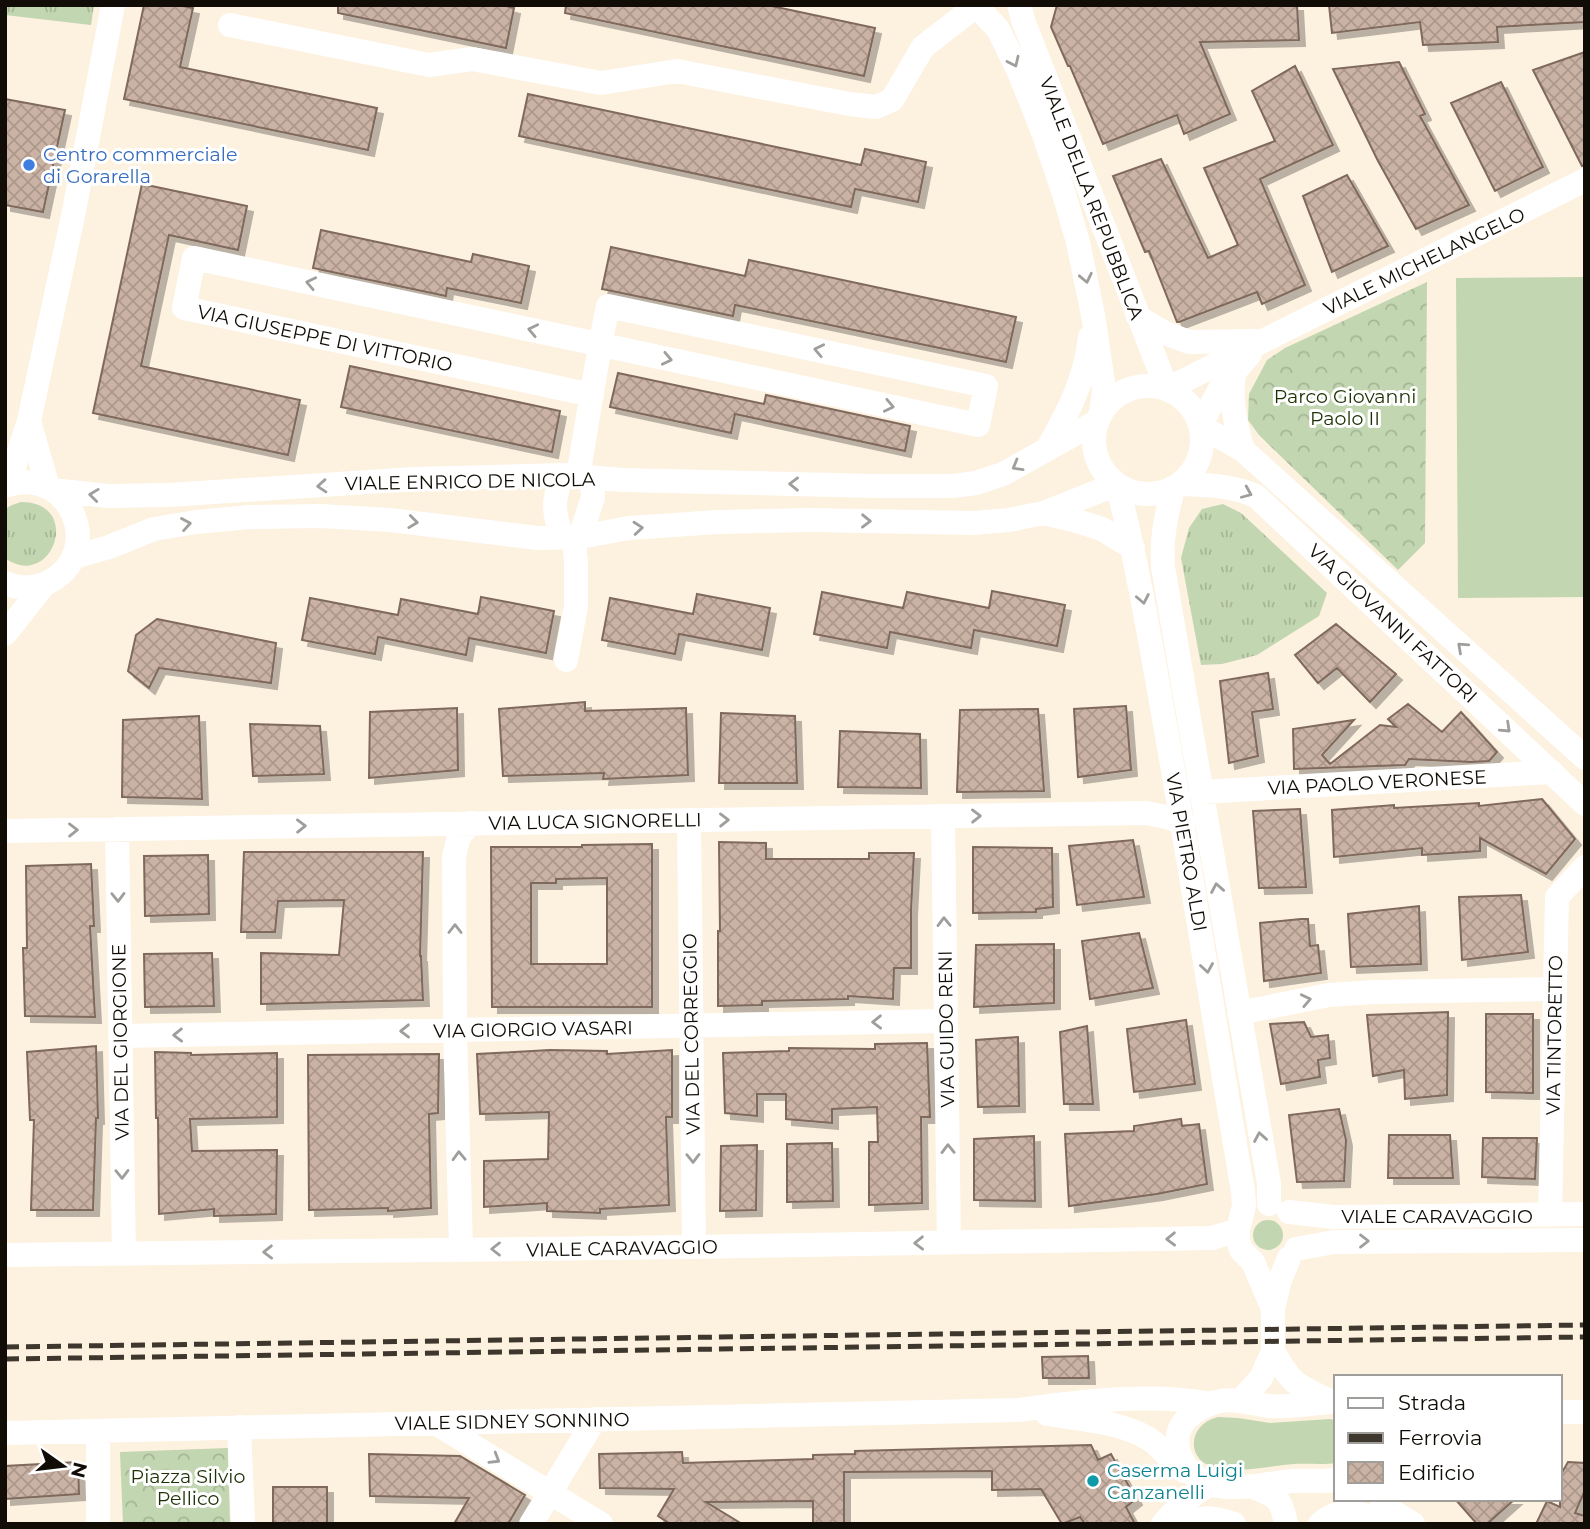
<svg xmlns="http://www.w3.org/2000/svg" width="1590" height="1529" font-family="Montserrat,sans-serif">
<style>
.grass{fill:url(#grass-tufts)}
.forest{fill:url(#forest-crowns)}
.garden{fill:#c2d6b1}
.building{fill:url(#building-cross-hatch);stroke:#7f695c;stroke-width:2;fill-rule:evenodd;filter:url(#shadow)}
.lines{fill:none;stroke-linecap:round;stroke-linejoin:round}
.minor{stroke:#fff;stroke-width:24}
.rail{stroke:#3e372e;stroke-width:5;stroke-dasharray:14 7;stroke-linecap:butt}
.oneway{stroke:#a09e9b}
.shop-dot{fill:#3f7fe0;stroke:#fff;stroke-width:2.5}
.culture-dot{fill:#0f9aa8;stroke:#fff;stroke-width:2.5}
.labels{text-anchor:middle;stroke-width:6;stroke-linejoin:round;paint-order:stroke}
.shop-label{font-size:19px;fill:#366cbe;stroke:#fff;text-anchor:start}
.street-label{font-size:19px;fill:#110c05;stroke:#fff}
.park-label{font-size:19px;fill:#1e3104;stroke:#fff}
.culture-label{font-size:19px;fill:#0d838f;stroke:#fff;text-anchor:start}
</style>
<defs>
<pattern id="grass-tufts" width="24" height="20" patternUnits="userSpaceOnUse" patternTransform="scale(1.75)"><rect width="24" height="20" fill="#c2d6b1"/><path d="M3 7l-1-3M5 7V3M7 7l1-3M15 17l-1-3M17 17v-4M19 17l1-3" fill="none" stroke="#a6b697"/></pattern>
<pattern id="forest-crowns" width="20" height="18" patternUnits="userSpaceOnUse" patternTransform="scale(1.75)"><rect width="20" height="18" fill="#c2d6b1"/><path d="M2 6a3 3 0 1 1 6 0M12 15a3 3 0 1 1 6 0" fill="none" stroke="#a6b697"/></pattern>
<pattern id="building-cross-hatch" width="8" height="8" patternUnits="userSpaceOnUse" patternTransform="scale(1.75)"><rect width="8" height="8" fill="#cab2a4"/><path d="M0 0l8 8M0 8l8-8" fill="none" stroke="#ac988c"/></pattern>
<filter id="shadow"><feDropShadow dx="6" dy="6" stdDeviation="0" flood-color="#0004"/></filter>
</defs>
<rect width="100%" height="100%" fill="#fdf1df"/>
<!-- grass -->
<path class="grass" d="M5 5H94L91 25 5 15Z
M21 502C84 502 52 592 5 558V509L12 505Z
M1223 504 1241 513 1327 593 1319 616 1257 655 1222 664 1201 665 1181 558 1189 528 1202 509Z"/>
<!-- forest -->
<path class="forest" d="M1427 282 1425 543 1398 570 1259 435 1248 420 1249 394 1267 360 1285 348Z
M228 1448 230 1524H123L120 1452Z"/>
<!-- garden -->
<path class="garden" d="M1585 277V597L1458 598 1456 278Z
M1253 1235a15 15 0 1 1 30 0a15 15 0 1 1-30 0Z
M1218 1417 1238 1418 1270 1423 1330 1419 1336 1420V1463C1322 1465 1307 1463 1293 1464 1267 1466 1243 1473 1217 1468 1185 1462 1187 1424 1218 1417Z"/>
<!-- building -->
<path class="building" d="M144 5H178L193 8 180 67 377 108 368 150 124 99Z
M338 5H502L514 8 506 48 338 13Z
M566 5H767L875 28 864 76 565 13Z
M1057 5H1297L1299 40 1200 42 1230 114 1184 134 1177 115 1103 144 1070 66H1068L1051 27Z
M1329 5H1585V22L1497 27 1498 42 1423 45 1420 22 1332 33Z
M1585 52V165L1582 166 1533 70Z
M1399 62 1425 114 1420 116 1469 205 1416 229 1378 161 1333 69Z
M1295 66 1333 145 1260 179 1305 285 1262 304 1257 292 1179 322H1177L1149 251 1145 252 1113 176 1161 159 1208 258 1238 245 1204 168 1275 141 1252 91Z
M1501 82 1543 167 1495 191 1451 103Z
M528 94 861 165 865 149 926 162 918 202 855 189 851 207 519 136Z
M5 99 65 110 43 212 5 205Z
M1347 175 1388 246 1332 272 1303 196Z
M142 184 247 206 238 250 169 235 141 366 300 400 288 455 93 413Z
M321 230 471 262 473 254 529 266 521 303 447 288 446 296 313 268Z
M611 247 745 276 749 260 1016 317 1006 362 735 305 733 316 602 289Z
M350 366 560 411 552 452 341 407Z
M618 373 764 404 766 395 910 426 905 451 735 414 731 433 610 407Z
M992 591 1065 605 1057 646 974 630 971 648 890 632 887 648 814 634 822 592 903 608 907 592 989 608Z
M697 594 770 608 762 650 679 634 675 654 602 640 610 598 693 614Z
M481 597 554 611 546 653 469 638 466 655 378 637 375 654 302 640 310 598 398 615 401 599 478 614Z
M157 619 276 643 271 683 159 668 149 688 128 671 136 635Z
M1336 624 1396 674 1370 702 1337 668 1318 683 1295 655Z
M1268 673 1273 709 1252 712 1258 756 1229 763 1220 681Z
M585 702V711L686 708 688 775 603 779 604 773 503 776 499 709Z
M1408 704 1442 732 1461 712 1497 752 1489 761 1471 762 1409 759 1405 765 1294 769 1293 729 1354 720 1322 755 1330 764 1380 725 1396 727 1388 719Z
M1126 706 1131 770 1078 777 1074 709Z
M457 708 458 770 369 778 370 712Z
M1038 709 1044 791 957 792 960 710Z
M721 713 795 716 797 783H719Z
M199 716 202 799 122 797 123 720Z
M250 724 320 726 324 774 253 776Z
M840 731 920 734 921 788 838 787Z
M1542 799 1575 839 1546 874 1480 838V851L1422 855V848L1334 857 1332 810 1394 805V808L1479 803V806Z
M1300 809 1306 887 1259 888 1253 811Z
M1133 840 1144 897 1077 905 1069 846Z
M719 842 766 843V859H869V853H914L911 910V968H894L893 999 848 996V999L762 1001V1005L718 1006V931H720Z
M652 844V1007H492L491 847H582V845ZM607 878V964H531V883H556V879Z
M973 847 1052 848 1053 907 1036 909V912L973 913Z
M244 852H423L420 956H421L423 1000 261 1004V953L339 955 344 900 278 901 275 932H241Z
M208 855 209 914 145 916 144 856Z
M91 864 94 926H90L95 1017 25 1016 23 948H27L26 866Z
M1521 895 1528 952 1462 960 1459 897Z
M1419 906 1421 964 1351 967 1348 914Z
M1301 919H1308L1310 946 1318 945 1321 973 1264 981 1260 923Z
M1139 933 1153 988 1090 999 1082 941Z
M1054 944V1003L974 1007 976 945Z
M212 953 214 1006 145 1007 144 954Z
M1448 1012 1447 1095 1405 1099 1404 1070 1373 1076 1367 1015Z
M1486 1014H1533V1093L1486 1092Z
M1186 1020 1195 1084 1134 1092 1127 1029Z
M1304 1022 1311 1037 1328 1035 1330 1058 1318 1060 1320 1077 1281 1084 1270 1024Z
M1087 1026 1093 1104H1064L1060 1032Z
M1018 1037 1019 1106 978 1107 976 1040Z
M927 1043 930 1117H921L922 1203 869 1205V1142H878L877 1107 832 1109V1123L786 1119V1094H757V1116L725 1113 723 1053 789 1051V1048L875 1049V1044Z
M96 1046 98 1118H96L93 1210H31L34 1120H30L27 1052Z
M550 1050 607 1051V1054L672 1050V1117H666L669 1205 600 1209V1213L547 1211V1203L484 1207V1161L548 1159 549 1112 480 1114 477 1054Z
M155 1052 191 1053V1055L277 1053V1117L190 1119 192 1151 277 1150 276 1214 214 1216V1209L159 1214 158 1118H156Z
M439 1054 438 1113 429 1114 431 1208 388 1211V1208L309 1210 308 1055Z
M1339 1109 1346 1140 1344 1181 1297 1182 1289 1115Z
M1181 1119 1182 1126 1199 1124 1207 1184 1157 1194 1069 1206 1065 1134 1134 1131V1126Z
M1389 1135H1450L1453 1178H1388Z
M1034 1136 1035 1201 974 1200V1139Z
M1483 1138H1537L1535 1179 1482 1177Z
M832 1143 833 1201 787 1202V1144Z
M757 1145 756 1210 720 1211 721 1146Z
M1088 1356 1089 1378H1043L1042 1357Z
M1091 1445 1098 1460 1111 1454 1136 1499 1126 1507 1135 1524H1085L1080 1517 1062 1524 1041 1489 992 1490V1471L844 1472V1524H813V1501L706 1502 742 1524H670L658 1516 674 1489 600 1488 599 1454 682 1452 683 1463 813 1459V1455L855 1454V1451Z
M369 1454 460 1456 525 1495 508 1524H454L469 1498 370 1496Z
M78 1462 79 1494 5 1499V1466Z
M1568 1462 1585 1463V1490L1575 1513 1585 1516V1524H1536L1547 1501 1560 1507V1476Z
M273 1487H327V1524H273Z
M1455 1499H1515L1487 1524H1477Z"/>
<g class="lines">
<!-- minor -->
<path class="minor" d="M975 5 998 29 1019 72 1043 132 1064 194 1078 242 1093 315 1104 389 1101 414
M1019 5 1023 20 1167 389 1585 180
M230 25 429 65 472 59 601 83 677 71 849 104 876 107 892 100 923 47 976 6
M1138 317 1165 333 1189 342 1255 341
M1250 354 1221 387 1200 426 1243 450 1585 758
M1235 369C1229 397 1235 423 1243 450
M1094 440a54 54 0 1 1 108 0a54 54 0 1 1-108 0Z
M29 421 48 487
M1049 446C1069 411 1086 377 1090 337
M578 476C588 419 596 362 608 306L986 386 978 425 194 258 184 308 592 395
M1117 484C1137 561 1150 640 1164 719 1192 876 1216 1034 1243 1191L1244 1206 1238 1230V1240L1241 1250 1253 1262 1273 1309
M1181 484C1207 485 1231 485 1256 496L1585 804
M8 485 29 421 74 211 113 5
M5 486C70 463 108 553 47 583 34 589 18 589 5 583
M1173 488C1166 518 1161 536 1163 567L1269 1184V1204
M53 490 108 496 168 495 414 479 563 475 623 480 875 486H953L976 483 1003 474 1098 421
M1044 513 1077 521 1102 529 1133 548
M562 537C553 512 552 500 563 475
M580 537 593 497 591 477
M74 557 109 547 154 529 196 522 250 517 321 516 390 520 538 538 580 537 629 528 718 522 809 520 973 523 1009 520 1044 513 1117 484
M5 634 44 585
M566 660 576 606V564L574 537
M1201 792 1552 772
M943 816 949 1242
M689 820 694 1247
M117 829 124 1254
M5 831 1146 813 1166 817 1183 823
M1239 1013 1329 995 1374 992 1555 989
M120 1036 946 1021
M1289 1212 1334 1217 1585 1214
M1550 1215 1557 897 1585 867
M461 1249 455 1030 454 857 459 836 471 823
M1296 1249 1334 1242 1585 1240
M5 1255 694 1247 1212 1238 1238 1230
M1273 1351C1290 1383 1298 1387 1331 1401
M1240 1401 1261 1378 1273 1351V1309L1280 1280 1289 1258
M1333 1402C1312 1403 1289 1408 1269 1406 1251 1404 1234 1397 1216 1402 1200 1407 1181 1418 1178 1435 1176 1446 1179 1456 1185 1465 1209 1501 1259 1483 1294 1481 1308 1480 1322 1482 1336 1480
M1560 1412H1585
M1047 1414C1079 1419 1125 1422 1152 1441 1163 1449 1171 1462 1184 1471
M437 1424 601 1524
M239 1427 243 1524
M98 1431V1524
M5 1433 1018 1410C1079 1402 1151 1392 1211 1404
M1253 1487C1277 1497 1281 1497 1286 1524
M1382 1505 1413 1524
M531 1524 595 1419
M1163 1524C1177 1507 1192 1495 1210 1484
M1185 1524C1203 1516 1216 1517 1234 1524
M1320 1524C1338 1508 1362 1509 1381 1524"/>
<!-- rail -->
<path class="rail" d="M5 1347 1585 1325
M5 1359 1585 1337"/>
</g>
<!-- one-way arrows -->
<defs><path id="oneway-chevron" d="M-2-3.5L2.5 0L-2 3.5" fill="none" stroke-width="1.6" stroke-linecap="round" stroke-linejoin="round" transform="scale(1.75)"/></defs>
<g class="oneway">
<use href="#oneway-chevron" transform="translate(1014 62) rotate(65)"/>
<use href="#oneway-chevron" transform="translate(1086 278) rotate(78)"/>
<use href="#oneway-chevron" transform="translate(311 283) rotate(-168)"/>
<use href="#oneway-chevron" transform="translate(533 330) rotate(-168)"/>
<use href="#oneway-chevron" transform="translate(819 350) rotate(-168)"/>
<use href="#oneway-chevron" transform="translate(667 359) rotate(12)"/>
<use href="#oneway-chevron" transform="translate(889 406) rotate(12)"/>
<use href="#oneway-chevron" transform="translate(1017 466) rotate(150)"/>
<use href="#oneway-chevron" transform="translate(794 484) rotate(-179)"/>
<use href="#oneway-chevron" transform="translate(322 486) rotate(176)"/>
<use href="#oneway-chevron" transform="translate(1247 493) rotate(23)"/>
<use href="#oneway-chevron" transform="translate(94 495) rotate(-173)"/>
<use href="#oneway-chevron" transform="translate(866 521) rotate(1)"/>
<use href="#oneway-chevron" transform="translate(413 522) rotate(7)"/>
<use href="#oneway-chevron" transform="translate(186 524) rotate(-10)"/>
<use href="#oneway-chevron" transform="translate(638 528) rotate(-5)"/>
<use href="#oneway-chevron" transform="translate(1143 599) rotate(79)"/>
<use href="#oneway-chevron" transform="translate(1462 647) rotate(-138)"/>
<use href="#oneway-chevron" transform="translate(1506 728) rotate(43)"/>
<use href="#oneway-chevron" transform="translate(976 816) rotate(-1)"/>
<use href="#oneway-chevron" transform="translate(724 820) rotate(-1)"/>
<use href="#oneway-chevron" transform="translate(301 826) rotate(-1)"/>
<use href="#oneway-chevron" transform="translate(73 830) rotate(-1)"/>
<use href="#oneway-chevron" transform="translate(1217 888) rotate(-100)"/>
<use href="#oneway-chevron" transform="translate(118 897) rotate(89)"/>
<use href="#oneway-chevron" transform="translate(944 922) rotate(-91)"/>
<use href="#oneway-chevron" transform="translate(455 929) rotate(-90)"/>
<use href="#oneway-chevron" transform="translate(1207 968) rotate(81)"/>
<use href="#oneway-chevron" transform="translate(1306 1000) rotate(-12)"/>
<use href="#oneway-chevron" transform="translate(877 1022) rotate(179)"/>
<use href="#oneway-chevron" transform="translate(405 1031) rotate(179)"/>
<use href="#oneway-chevron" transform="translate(178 1035) rotate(179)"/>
<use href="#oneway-chevron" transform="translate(1260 1137) rotate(-100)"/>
<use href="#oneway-chevron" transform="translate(948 1149) rotate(-91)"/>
<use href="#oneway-chevron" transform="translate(459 1156) rotate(-92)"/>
<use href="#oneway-chevron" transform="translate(693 1158) rotate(89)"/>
<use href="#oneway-chevron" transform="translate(122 1174) rotate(89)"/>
<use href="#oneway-chevron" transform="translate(1171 1239) rotate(179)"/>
<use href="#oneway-chevron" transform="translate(1364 1241)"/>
<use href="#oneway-chevron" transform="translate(919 1243) rotate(179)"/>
<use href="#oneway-chevron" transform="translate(496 1249) rotate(180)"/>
<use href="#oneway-chevron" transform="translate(268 1252) rotate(179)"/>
<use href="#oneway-chevron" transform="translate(495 1459) rotate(31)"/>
</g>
<!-- markers -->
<circle class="shop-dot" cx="29" cy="165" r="7"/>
<circle class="culture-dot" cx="1093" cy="1481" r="7"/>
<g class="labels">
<!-- shop labels -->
<g class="shop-label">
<text x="43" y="161">Centro commerciale<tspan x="43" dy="22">di Gorarella</tspan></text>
</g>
<!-- street labels -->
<g class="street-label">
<text transform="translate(1092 198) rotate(69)" y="7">VIALE DELLA REPUBBLICA</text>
<text transform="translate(1424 261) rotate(-26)" y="7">VIALE MICHELANGELO</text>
<text transform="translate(325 338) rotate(12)" y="7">VIA GIUSEPPE DI VITTORIO</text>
<text transform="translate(470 481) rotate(-1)" y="7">VIALE ENRICO DE NICOLA</text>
<text transform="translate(1393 623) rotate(43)" y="7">VIA GIOVANNI FATTORI</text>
<text transform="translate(1377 782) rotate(-3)" y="7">VIA PAOLO VERONESE</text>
<text transform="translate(595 821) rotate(-1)" y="7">VIA LUCA SIGNORELLI</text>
<text transform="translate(1187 852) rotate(80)" y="7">VIA PIETRO ALDI</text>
<text transform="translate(533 1029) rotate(-1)" y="7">VIA GIORGIO VASARI</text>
<text transform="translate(946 1029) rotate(-91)" y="7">VIA GUIDO RENI</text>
<text transform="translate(691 1034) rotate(-91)" y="7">VIA DEL CORREGGIO</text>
<text transform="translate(1554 1035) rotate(-89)" y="7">VIA TINTORETTO</text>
<text transform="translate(120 1042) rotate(-91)" y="7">VIA DEL GIORGIONE</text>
<text x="1437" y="1223">VIALE CARAVAGGIO</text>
<text transform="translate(622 1248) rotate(-1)" y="7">VIALE CARAVAGGIO</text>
<text transform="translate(512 1421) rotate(-1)" y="7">VIALE SIDNEY SONNINO</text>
</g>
<!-- park labels -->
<g class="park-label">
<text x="1345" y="403">Parco Giovanni<tspan x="1345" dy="22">Paolo II</tspan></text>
<text x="188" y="1483">Piazza Silvio<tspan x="188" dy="22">Pellico</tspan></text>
</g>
<!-- culture labels -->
<g class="culture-label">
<text x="1107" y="1477">Caserma Luigi<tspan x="1107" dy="22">Canzanelli</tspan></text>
</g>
</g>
<!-- border -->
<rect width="1590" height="1529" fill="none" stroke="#110c05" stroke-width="14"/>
<!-- legend -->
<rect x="1334" y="1375" width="228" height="126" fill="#ffffff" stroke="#a09e9b" stroke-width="2"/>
<rect x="1348" y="1398" width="35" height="10" fill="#ffffff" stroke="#a09e9b" stroke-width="2"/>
<text x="1398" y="1410" font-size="21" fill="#110c05">Strada</text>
<rect x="1348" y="1433" width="35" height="10" fill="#3e372e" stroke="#a09e9b" stroke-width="2"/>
<text x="1398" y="1445" font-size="21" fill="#110c05">Ferrovia</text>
<rect x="1348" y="1462" width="35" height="21" fill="url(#building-cross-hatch)" stroke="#a09e9b" stroke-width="2"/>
<text x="1398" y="1480" font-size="21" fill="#110c05">Edificio</text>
<!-- north arrow -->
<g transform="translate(63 1466) rotate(104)" stroke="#ffffff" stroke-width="5" paint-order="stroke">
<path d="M0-5L12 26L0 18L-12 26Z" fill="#110c05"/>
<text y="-10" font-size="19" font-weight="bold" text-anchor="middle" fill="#110c05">N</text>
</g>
</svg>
